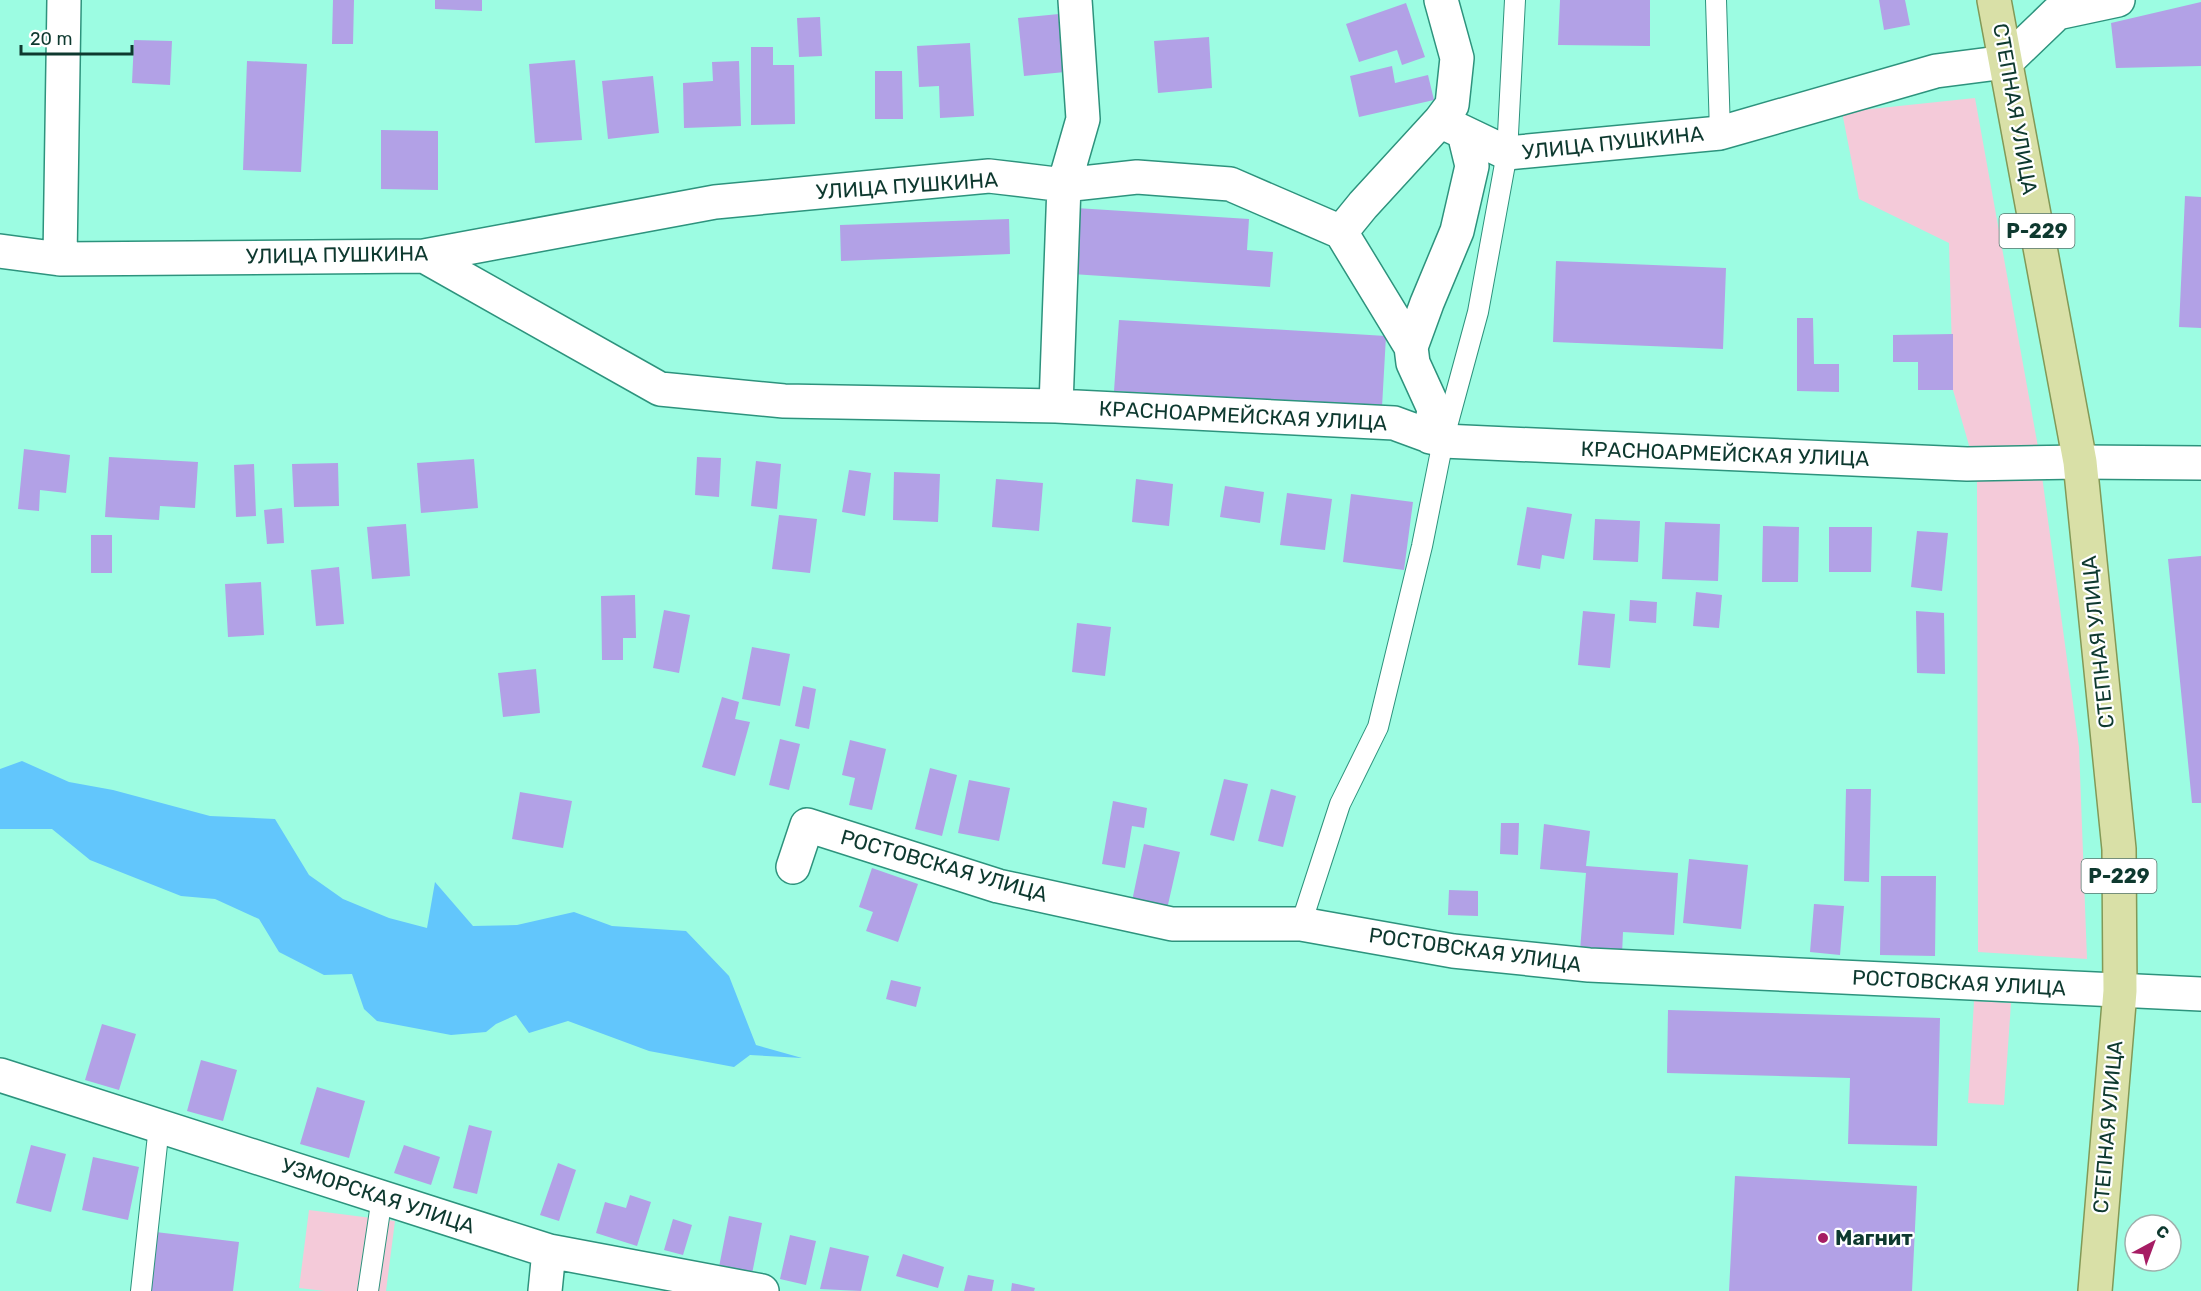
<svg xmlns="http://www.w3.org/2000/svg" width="2201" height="1291" font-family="Rubik,sans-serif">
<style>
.green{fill:#f4cad9}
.water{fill:#62c6fc}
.building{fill:#b2a1e6}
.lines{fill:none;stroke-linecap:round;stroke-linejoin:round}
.lane-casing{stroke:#2d937d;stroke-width:22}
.street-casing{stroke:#2d937d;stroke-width:36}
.secondary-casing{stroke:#2d937d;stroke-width:36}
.primary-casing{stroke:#829957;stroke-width:36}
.lane{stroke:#fff;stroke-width:20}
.street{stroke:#fff;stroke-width:33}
.secondary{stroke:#fff;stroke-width:33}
.primary{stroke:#d9e0a7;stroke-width:33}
.poi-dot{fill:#a61d64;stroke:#fff;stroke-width:2}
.labels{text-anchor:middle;stroke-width:4.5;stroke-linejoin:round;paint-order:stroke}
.shield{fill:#fff;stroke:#56746d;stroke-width:1.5}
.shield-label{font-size:20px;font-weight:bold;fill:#0e392f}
.street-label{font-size:21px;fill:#0e392f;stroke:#fff}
.poi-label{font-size:21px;font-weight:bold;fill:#0e392f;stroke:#fff;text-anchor:start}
</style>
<rect width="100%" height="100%" fill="#9cfce2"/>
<!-- green -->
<path class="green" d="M1975 98 2038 447 2079 747 2087 959 1978 952 1977 473 1953 390 1949 243 1859 199 1842 112Z
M1974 1001 2011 1003 2004 1105 1968 1103Z
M309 1210 395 1221 386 1291H325L299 1288Z"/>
<!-- water -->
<path class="water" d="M22 761 69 782 113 790 210 816 275 819 309 875 343 899 389 918 427 928 435 882 473 926 517 925 574 912 612 926 686 931 729 976 756 1045 802 1058 750 1055 734 1067 649 1051 568 1021 529 1033 516 1015 496 1024 486 1032 451 1035 377 1021 364 1009 352 974 324 975 279 952 259 919 215 899 181 896 90 860 52 829H0V769Z"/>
<!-- building -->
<path class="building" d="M333 0H354L353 44H332Z
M435 0H482V11L435 9Z
M1560 0H1650V46L1558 45Z
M1879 0H1905L1910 25 1884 30Z
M2201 2V66L2116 68 2111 23Z
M1406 3 1425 57 1402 65 1397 50 1359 62 1346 24Z
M1059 14 1065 72 1024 76 1018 18Z
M820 17 822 56 799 57 797 18Z
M1209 37 1212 88 1158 93 1154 41Z
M134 40 172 41 170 85 132 83Z
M970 43 974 116 940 118 939 86 919 87 917 46Z
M751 47H773V65H794L795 124 751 125Z
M575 60 582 140 535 143 529 64Z
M247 61 307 64 301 172 243 170Z
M739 61 741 126 684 128 683 83 713 81 712 62Z
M1392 66 1395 83 1428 75 1434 100 1359 117 1350 76Z
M875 71H902L903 119H875Z
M653 76 659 133 608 139 602 81Z
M381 130 438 131V190L381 189Z
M2185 196 2201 197V328L2179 327Z
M1076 208 1249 219 1247 250 1273 252 1270 287 1072 274Z
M1009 219 1010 254 841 261 840 225Z
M1556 261 1726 268 1723 349 1553 342Z
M1797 318H1813L1814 364H1839V392L1797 391Z
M1119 320 1386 336 1382 407 1114 391Z
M1953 334V390H1918V362H1893V335Z
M24 449 70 455 66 493 40 490 39 511 18 509Z
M109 457 198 462 195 508 160 506 159 520 105 517Z
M697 457 721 458 719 497 695 495Z
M474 459 478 508 421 513 417 463Z
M756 461 781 464 777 509 751 506Z
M338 463 339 506 294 507 292 464Z
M254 464 256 516 236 517 234 465Z
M849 470 871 473 865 516 842 512Z
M894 472 940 474 938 522 893 520Z
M996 479 1043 483 1039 531 992 527Z
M1136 479 1173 484 1169 526 1132 522Z
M1225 486 1264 492 1260 523 1220 517Z
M1287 493 1332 499 1325 550 1280 545Z
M1351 494 1413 502 1404 570 1343 562Z
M1527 507 1572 514 1564 559 1542 555 1540 569 1517 565Z
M282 508 284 543 267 544 264 510Z
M779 515 817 519 810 573 772 569Z
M1595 519 1640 521 1638 562 1593 560Z
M1665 522 1720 524 1718 581 1662 579Z
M406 524 410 576 372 579 367 527Z
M1763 526 1799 527 1798 582H1762Z
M1829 527H1872L1871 572H1829Z
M1917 531 1948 533 1942 591 1911 587Z
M91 535H112V573H91Z
M2201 556V803H2192L2168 559Z
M339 567 344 624 316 626 311 570Z
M261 582 264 635 228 637 225 584Z
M1696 592 1722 595 1719 628 1693 626Z
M635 595 636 638H623V660H602L601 596Z
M1630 600 1657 602 1656 623 1629 621Z
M664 610 690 615 679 673 653 668Z
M1583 611 1615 614 1610 668 1578 665Z
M1916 611 1944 613 1945 674 1917 673Z
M1077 623 1111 627 1105 676 1072 672Z
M752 647 790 654 780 706 742 699Z
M536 669 540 713 503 717 498 673Z
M803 686 816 689 809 729 795 726Z
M722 697 739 702 735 719 750 722 735 776 702 767Z
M780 739 800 744 789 790 769 785Z
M850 740 886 749 872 810 849 805 855 778 842 775Z
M930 768 957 775 942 836 915 829Z
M1224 779 1248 784 1234 841 1210 835Z
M969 780 1010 788 999 841 958 833Z
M1271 789 1296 796 1283 847 1258 841Z
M1846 789H1871L1869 882 1844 881Z
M520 792 572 801 563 848 512 839Z
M1113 801 1147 808 1144 828 1132 826 1125 868 1102 864Z
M1501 823H1519L1518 855 1500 854Z
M1544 824 1590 831 1586 866 1678 873 1674 935 1623 932 1622 954 1580 951 1586 873 1540 869Z
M1144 844 1180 852 1167 909 1132 901Z
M1689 859 1748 865 1741 929 1683 923Z
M872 868 918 884 898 942 866 931 873 912 859 907Z
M1881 876H1936L1935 956 1880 955Z
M1449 890 1478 891V916L1448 915Z
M1814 904 1844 906 1840 955 1810 952Z
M891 980 921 987 916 1007 886 999Z
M1668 1010 1940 1018 1937 1146 1848 1144 1850 1078 1667 1073Z
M102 1024 136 1034 119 1090 85 1080Z
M201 1060 237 1070 223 1121 187 1111Z
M317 1087 365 1101 349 1158 300 1144Z
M469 1125 492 1131 477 1194 453 1188Z
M31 1145 66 1154 51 1212 16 1203Z
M404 1145 440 1157 431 1185 394 1173Z
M93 1157 139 1167 128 1220 82 1210Z
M558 1163 576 1170 559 1221 540 1215Z
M1735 1176 1917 1186 1912 1291H1729Z
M630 1195 651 1202 637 1246 596 1233 605 1202 626 1208Z
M729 1216 762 1223 752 1274 719 1267Z
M673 1219 692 1225 683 1255 664 1250Z
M139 1230 239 1242 233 1291H132Z
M790 1235 816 1241 806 1285 780 1279Z
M830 1247 869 1256 861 1291 820 1289Z
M903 1254 944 1267 938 1288 896 1276Z
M968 1275 994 1280 992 1291H964Z
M1012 1283 1035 1288 1034 1291H1011Z"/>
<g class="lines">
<defs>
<path id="lane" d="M1716 0 1720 133
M1301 924 1340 804 1378 727 1422 546 1443 441 1478 312 1507 153 1515 0
M141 1291 159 1126
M368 1291 382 1197"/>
<path id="street" d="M1440 121 1452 105 1457 58 1441 0
M1341 232 1411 347
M0 251 60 259 424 256 715 202 989 176 1064 185 1137 177 1230 184 1341 232 1363 205 1440 121 1507 153 1720 133 1936 71 2006 62 2057 13 2118 0
M424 256 660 389 784 401 1056 406 1394 423 1443 441 1967 464 2080 462
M60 259 64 0
M1056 406 1064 185 1083 119 1075 0
M1430 437 1434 409 1413 363 1411 347 1427 303 1457 231 1472 166 1464 133
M793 867 807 825 998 886 1172 924H1301L1453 951 1589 965 2201 994
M0 1075 549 1251 762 1291
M545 1291 549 1251"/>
<path id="secondary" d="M2080 462 2201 463"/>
<path id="primary" d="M1994 0 2080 462 2119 849 2120 991 2095 1291"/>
</defs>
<!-- lane casing -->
<use href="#lane" class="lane-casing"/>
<!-- street casing -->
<use href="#street" class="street-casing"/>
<!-- secondary casing -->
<use href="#secondary" class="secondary-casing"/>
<!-- primary casing -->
<use href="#primary" class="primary-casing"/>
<!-- lane -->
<use href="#lane" class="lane"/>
<!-- street -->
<use href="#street" class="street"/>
<!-- secondary -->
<use href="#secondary" class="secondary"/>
<!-- primary -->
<use href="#primary" class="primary"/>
</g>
<!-- markers -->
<circle class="poi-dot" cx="1823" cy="1238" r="6"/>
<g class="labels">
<!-- shield labels -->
<g class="shield">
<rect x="1999.5" y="214" width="75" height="34" rx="4.5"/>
<rect x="2081.5" y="859" width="75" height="34" rx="4.5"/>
</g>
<g class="shield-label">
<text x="2037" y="238">Р-229</text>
<text x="2119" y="883">Р-229</text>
</g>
<!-- street labels -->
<g class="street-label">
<text transform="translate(2015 109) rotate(80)" y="7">СТЕПНАЯ УЛИЦА</text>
<text transform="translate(1613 143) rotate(-6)" y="7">УЛИЦА ПУШКИНА</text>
<text transform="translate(907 186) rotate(-4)" y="7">УЛИЦА ПУШКИНА</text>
<text transform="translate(337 255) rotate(-1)" y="7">УЛИЦА ПУШКИНА</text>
<text transform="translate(1243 416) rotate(3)" y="7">КРАСНОАРМЕЙСКАЯ УЛИЦА</text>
<text transform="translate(1725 454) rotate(2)" y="7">КРАСНОАРМЕЙСКАЯ УЛИЦА</text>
<text transform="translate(2098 642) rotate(-96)" y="7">СТЕПНАЯ УЛИЦА</text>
<text transform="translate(944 866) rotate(16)" y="7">РОСТОВСКАЯ УЛИЦА</text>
<text transform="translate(1475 950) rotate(8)" y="7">РОСТОВСКАЯ УЛИЦА</text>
<text transform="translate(1959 983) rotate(3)" y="7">РОСТОВСКАЯ УЛИЦА</text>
<text transform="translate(2108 1127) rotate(-85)" y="7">СТЕПНАЯ УЛИЦА</text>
<text transform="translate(378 1196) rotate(18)" y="7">УЗМОРСКАЯ УЛИЦА</text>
</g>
<!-- poi labels -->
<g class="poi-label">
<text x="1835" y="1245">Магнит</text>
</g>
</g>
<!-- north arrow -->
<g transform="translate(2153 1243) rotate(41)"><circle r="28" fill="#ffffff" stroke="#9fb0ac" stroke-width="1.5"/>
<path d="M0-4.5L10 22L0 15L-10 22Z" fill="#a61d64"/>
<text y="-9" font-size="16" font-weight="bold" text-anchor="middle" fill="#0e392f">С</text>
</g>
<!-- scale -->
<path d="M21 45v9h111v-9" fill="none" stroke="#0e392f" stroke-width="3"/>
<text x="30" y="45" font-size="18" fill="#0e392f" stroke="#ffffff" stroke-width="4.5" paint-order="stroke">20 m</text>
</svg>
